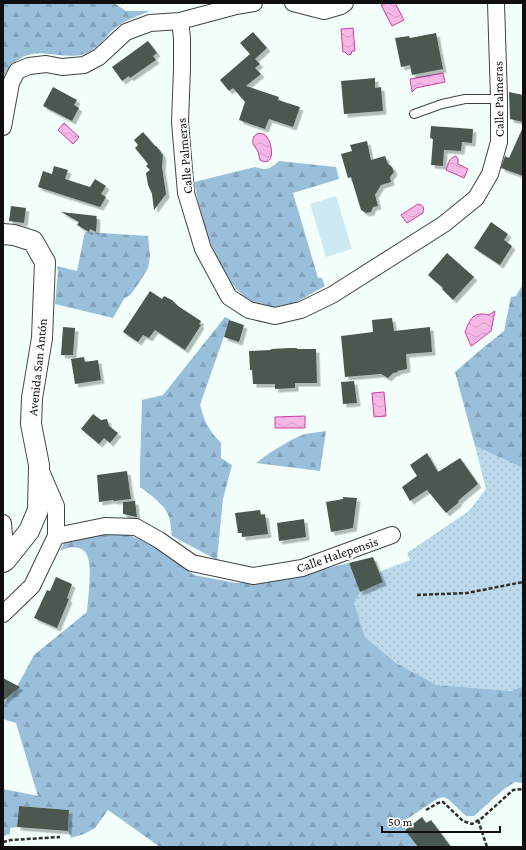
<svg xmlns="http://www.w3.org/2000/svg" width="526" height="850" font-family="'Crimson Pro',serif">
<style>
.grass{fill:url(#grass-dots)}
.forest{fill:url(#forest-firs)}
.pitch{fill:#cde9f1}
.water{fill:url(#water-waves);stroke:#cd3ea5}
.building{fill:#4c584f;filter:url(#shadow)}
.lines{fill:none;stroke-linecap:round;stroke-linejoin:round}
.service-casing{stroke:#424242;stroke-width:10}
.minor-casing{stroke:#424242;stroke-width:18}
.tertiary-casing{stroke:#424242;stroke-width:22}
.path{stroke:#313131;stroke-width:2.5;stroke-dasharray:4 2;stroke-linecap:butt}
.service{stroke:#fff;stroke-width:8}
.minor{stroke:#fff;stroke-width:16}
.tertiary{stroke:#fff;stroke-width:20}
.labels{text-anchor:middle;stroke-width:4;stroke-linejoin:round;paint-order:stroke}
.street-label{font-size:13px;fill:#0f0f0f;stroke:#fff}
</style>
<defs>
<pattern id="grass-dots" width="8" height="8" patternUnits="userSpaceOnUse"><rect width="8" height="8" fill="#bbd9ea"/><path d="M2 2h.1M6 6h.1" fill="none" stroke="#a0b9c8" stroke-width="1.8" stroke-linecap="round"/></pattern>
<pattern id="forest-firs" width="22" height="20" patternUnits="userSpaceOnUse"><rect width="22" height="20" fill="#9abfda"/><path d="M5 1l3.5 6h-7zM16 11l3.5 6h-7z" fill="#84a3ba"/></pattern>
<pattern id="water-waves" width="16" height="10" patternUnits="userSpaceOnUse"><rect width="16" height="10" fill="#f6b7e6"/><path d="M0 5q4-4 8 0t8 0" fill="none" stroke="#d29cc4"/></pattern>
<filter id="shadow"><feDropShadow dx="3.5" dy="3.5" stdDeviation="0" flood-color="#0004"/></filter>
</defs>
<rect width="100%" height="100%" fill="#f2fffb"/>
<!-- grass -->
<path class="grass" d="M475 446 523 468V686L513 691 437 685 396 663 365 637 354 603 360 592 383 582 379 572 410 560 407 553 469 511 486 489Z"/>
<!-- forest -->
<path class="forest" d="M3 3H114L126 11H150C138 16 125 20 115 28 105 37 97 50 84 54 61 61 40 45 18 60 10 66 7 69 3 79Z
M279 161 336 167 339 179 293 193 318 278H322L325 286 291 305 273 307 258 305 244 297 233 285 223 269 211 244 202 221 194 182 255 167C267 171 270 169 279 161Z
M85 232 148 236 150 256 148 268 143 277 131 294 124 299 113 318 55 304 58 272 57 266 77 271Z
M523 284V468L475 446 455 372 478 352 504 331 511 297 516 296Z
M225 317 230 319 200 405 205 421 212 433 221 443V458L232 465 223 499 217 560 172 536C171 531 171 525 170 520 166 505 152 496 140 487V468L142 400 163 395Z
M326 431 320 471 256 463 271 452 293 439 305 434Z
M121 532 152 544 194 575 236 583 279 580 349 563 360 592 354 603 365 637 396 663 437 685 512 691 523 686V783L515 782 504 789 474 816H466L448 799 443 797 437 799 401 823 418 847H160L108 810 95 828 84 834 71 838 68 831 69 810 19 806 17 827 10 828V834L3 836V789L38 796 16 723 3 719V701L14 692 34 655 87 612C88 598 92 571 88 558 85 545 70 545 60 551L65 541 85 534Z"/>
<!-- pitch -->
<path class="pitch" d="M336 196 352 249 326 257 310 204Z"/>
<!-- water -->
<path class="water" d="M385 3H395L404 20 392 26 381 5Z
M353 28 355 51H352L351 54 348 55 345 52H343L341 29Z
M443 73 445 82 416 88 412 92 410 79Z
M64 123 79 137 73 144 58 130Z
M259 133C261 134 263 133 265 135 273 141 276 169 260 160L258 151 253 144C252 138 254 135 259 133Z
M456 156 458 159V164L468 169 464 178 446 170C448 165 449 157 456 156Z
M418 204C424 206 424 206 423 213L407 223 401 215Z
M495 311 491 331 473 345 471 346 465 332C470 319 473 311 489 315Z
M384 392 386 416 374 417 372 393Z
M305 416V428H275V417Z"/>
<!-- building -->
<path class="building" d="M253 32 267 48 255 59 260 64 255 68 261 74 246 86 279 97 278 100 300 107 293 127 269 119 265 129 239 120 245 102 233 88 229 91 220 80 250 54 240 43Z
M436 33 443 69 412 75 410 65 401 67 395 38 409 36 410 38Z
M148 41 157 53 153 56 156 60 130 78 129 76 122 81 112 67Z
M375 78V88L381 87 383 111 344 114 341 81Z
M53 87 77 100 74 105 79 108 72 121 43 106Z
M509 92 523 95V122L510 119Z
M431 126 473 129 472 143 462 142 461 151 444 150 443 166 431 165 433 139 430 138Z
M523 127V176L501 168 505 156 509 158Z
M143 132 155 146H156L161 152 162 155 163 153 162 167 166 194 154 210 152 194 148 185 146 173 150 170 146 166 148 164 135 148 138 145 134 140Z
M367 141 371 160 385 156 388 164 392 167 394 172 390 177 391 182 381 185 375 195 378 206 373 207 371 212 366 213 361 210 351 177 348 178 341 154 352 151 350 145Z
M54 166 68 170 65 179 90 187 95 179 106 186 101 194 106 197 100 207 38 187 43 171 52 174Z
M11 206 26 208 24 223 9 221Z
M61 212 97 216 96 218 97 219 96 232 90 229 89 232 77 225 79 222Z
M491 222 508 234 504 240 512 246 500 265 474 248Z
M447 253 474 277 453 300 442 289 443 288 428 275Z
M150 291 162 299 164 296 172 300 178 306 201 321 199 324 201 325 185 350 155 330 149 338 143 335 138 342 123 332Z
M392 318 394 331 430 327 432 352 406 354 407 369 397 371 398 372 393 373 388 378 381 374 345 377 341 336 373 332 372 320Z
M229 320 244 325 239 342 224 337Z
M63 327 75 328 73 355H61Z
M290 348H297V349H316L317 383H295V388L275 389V384H253L252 370H250L249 351 271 350V349Z
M84 357 85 362 98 360 101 380 75 384 71 359Z
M354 381 357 403 343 404 341 382Z
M93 414 101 420 107 419 109 426 118 433 110 443 104 438 99 444 81 429Z
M427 453 438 472 460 458 478 484 459 500 458 503 446 513 427 490 410 501 402 487 417 476 410 465Z
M127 471 131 499 114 501 113 500 99 502 97 475Z
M343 497 357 498 353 528 331 532 326 502 343 499Z
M135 501 137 517 123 514V502Z
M260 510 261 515 265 514 268 534 242 537V533H238L235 513Z
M304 519 306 537 279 541 277 523Z
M373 557 383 582 360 592 349 563Z
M56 577 72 584 67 598 69 599 57 628 34 618 47 590 50 591Z
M3 678 20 687 3 701Z
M19 806 69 810 68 831 17 827Z
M422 817 426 823 431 820 451 847H418L405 830Z"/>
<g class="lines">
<defs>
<path id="service" d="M414 114 442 104 465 99H499"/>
<path id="minor" d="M293 3 324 11 341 6 345 3
M180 21 236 6 254 3
M3 127 11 83 17 71 29 66 46 64 62 67 84 65 99 57 126 32 150 23 180 21 182 38V68L180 122 186 193 203 249 229 297 249 310 275 316 301 310 332 295 444 224 476 198 490 174 499 142V99L496 3
M3 523 6 560
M56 536 105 526 136 527 159 540 192 563 253 576 302 568 392 535
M3 614 32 586 56 536V506L40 469"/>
<path id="tertiary" d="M3 234 14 235 33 241 45 262 42 338 32 398 31 424 39 465 38 510 29 531 6 560 3 562"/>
</defs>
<!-- service casing -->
<use href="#service" class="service-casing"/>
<!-- minor casing -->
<use href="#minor" class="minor-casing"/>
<!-- tertiary casing -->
<use href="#tertiary" class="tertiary-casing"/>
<!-- path -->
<path class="path" d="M417 595 467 593 523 582
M426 810 438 803 443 802 463 821 472 824 482 818 513 790 523 789
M478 820 487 847
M3 842 11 840 60 837"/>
<!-- service -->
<use href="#service" class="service"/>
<!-- minor -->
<use href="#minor" class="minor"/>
<!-- tertiary -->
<use href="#tertiary" class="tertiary"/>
</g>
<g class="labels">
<!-- street labels -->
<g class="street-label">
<text transform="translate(498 99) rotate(-91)" y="5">Calle Palmeras</text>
<text transform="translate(184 156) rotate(-95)" y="5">Calle Palmeras</text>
<text transform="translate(37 367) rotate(-84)" y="5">Avenida San Antón</text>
<text transform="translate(337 554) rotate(-19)" y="5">Calle Halepensis</text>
</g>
</g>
<!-- border -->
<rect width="526" height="850" fill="none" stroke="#0f0f0f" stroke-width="8"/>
<!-- scale -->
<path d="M382 826v6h118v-6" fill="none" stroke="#0f0f0f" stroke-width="2"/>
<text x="388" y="826" font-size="12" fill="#0f0f0f" stroke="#ffffff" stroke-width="3" paint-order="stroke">50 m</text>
</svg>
